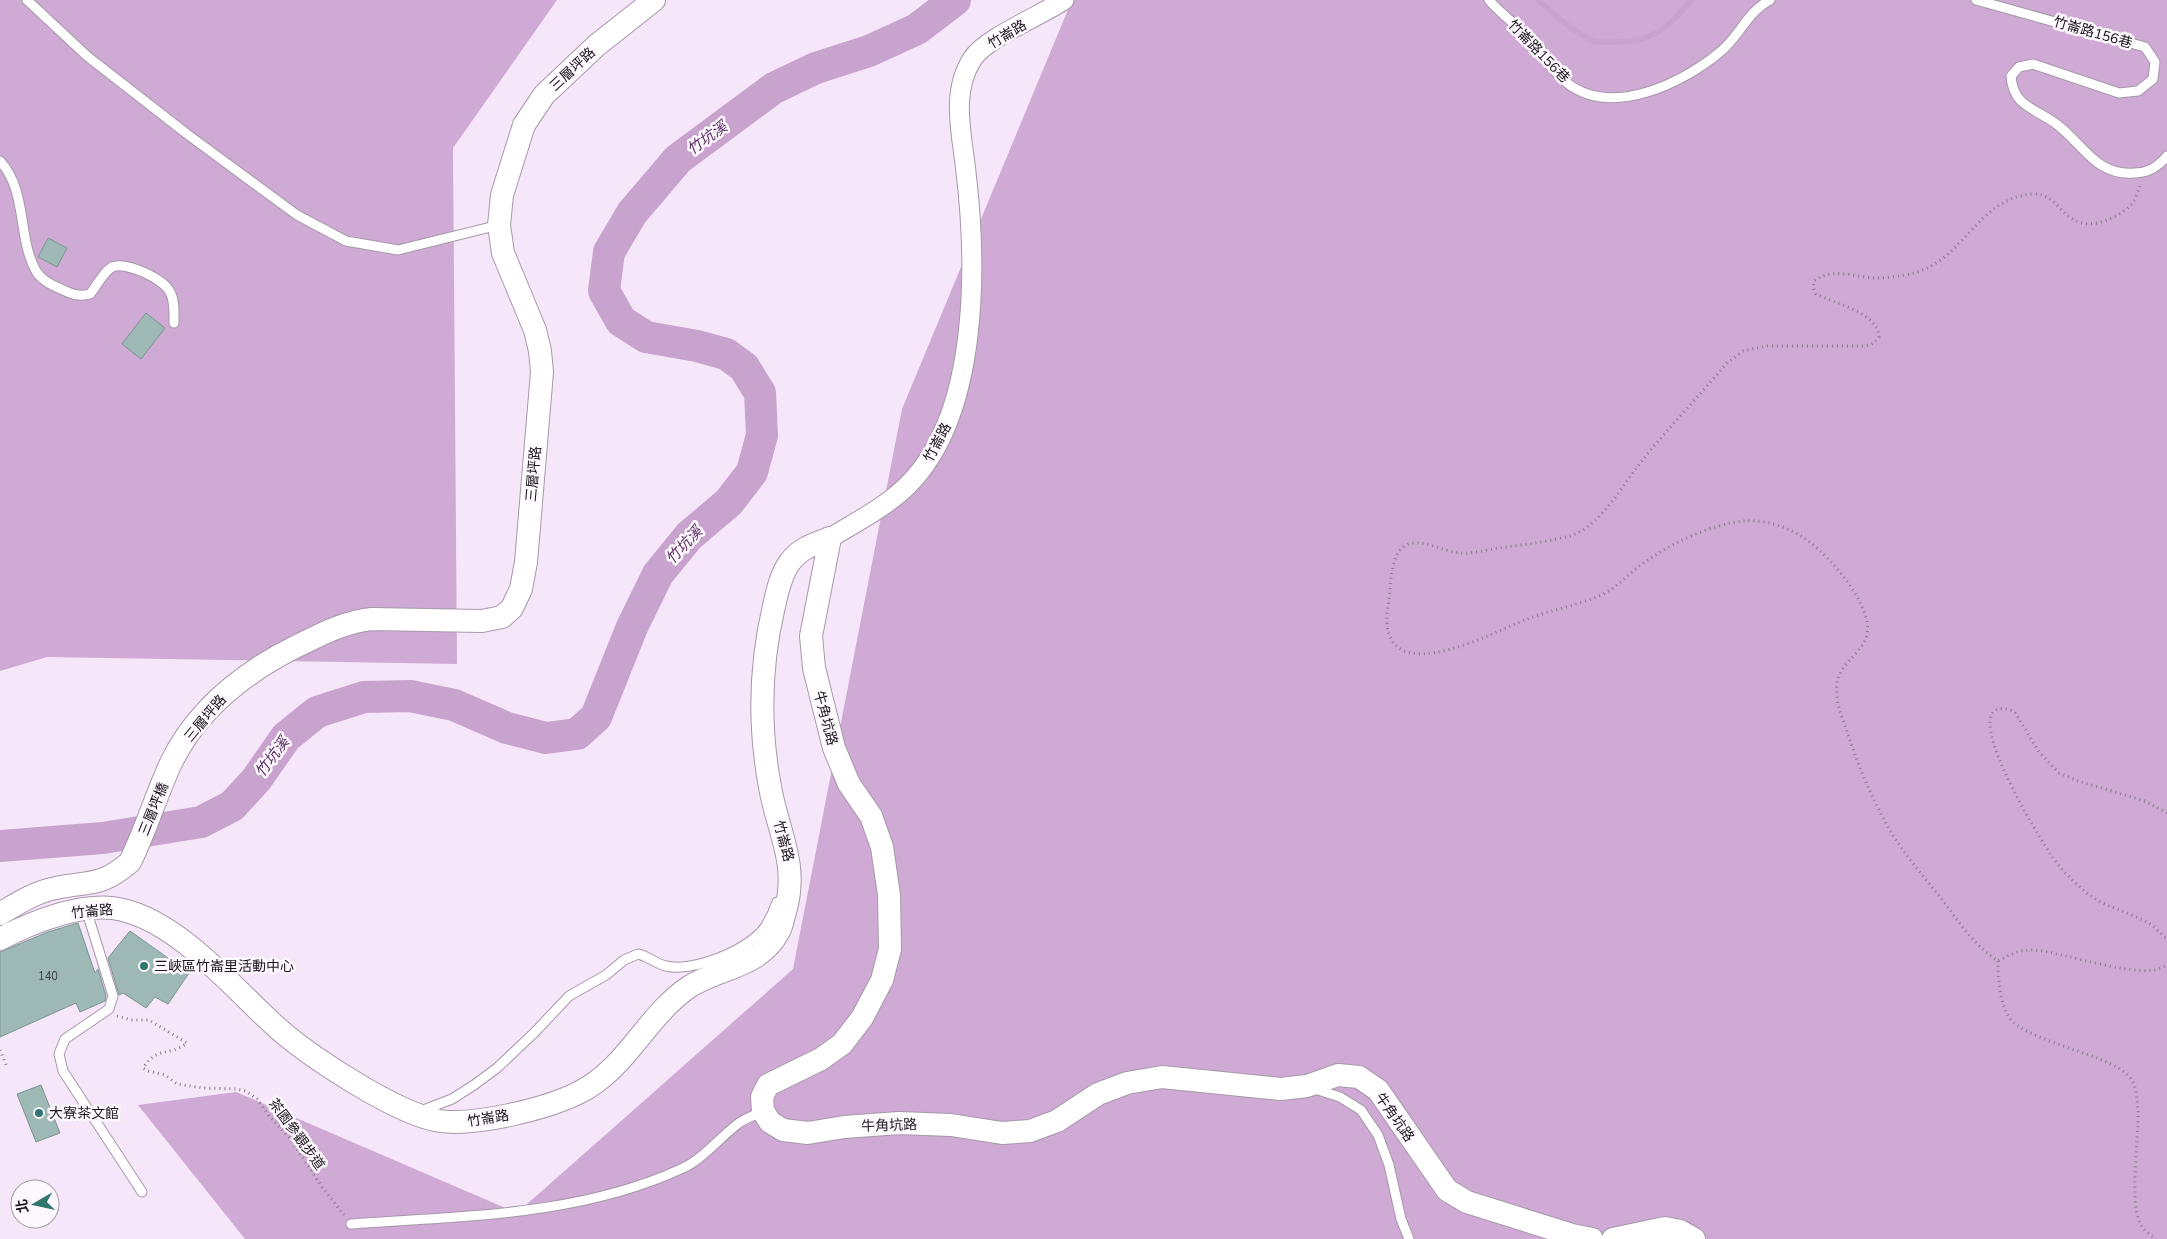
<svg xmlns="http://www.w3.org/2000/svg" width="2167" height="1239" font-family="'Nunito Sans','Noto Sans TC',sans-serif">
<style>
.forest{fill:#ceaad4}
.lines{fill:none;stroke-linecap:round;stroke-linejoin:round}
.stream{stroke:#c7a3cd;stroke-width:5.5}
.river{stroke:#c7a3cd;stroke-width:32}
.building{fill:#9eb9b5;stroke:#7a9590}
.service-casing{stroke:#a798aa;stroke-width:11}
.minor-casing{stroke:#a798aa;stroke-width:21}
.tertiary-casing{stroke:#a798aa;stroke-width:24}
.path{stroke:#867c88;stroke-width:3;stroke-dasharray:1 4;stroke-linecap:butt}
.service{stroke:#fff;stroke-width:9}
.minor{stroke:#fff;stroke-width:19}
.tertiary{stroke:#fff;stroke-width:22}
.poi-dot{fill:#2e766e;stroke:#fdf7fe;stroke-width:2}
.labels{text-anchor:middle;stroke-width:5;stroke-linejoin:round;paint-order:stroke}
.number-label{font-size:11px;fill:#3b3e42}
.street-label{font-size:14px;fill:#1a151b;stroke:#fdf7fe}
.poi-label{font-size:14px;fill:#1a151b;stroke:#fdf7fe;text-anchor:start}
.water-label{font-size:15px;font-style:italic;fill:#572a5f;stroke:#fdf7fe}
</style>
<rect width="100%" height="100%" fill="#f6e6f9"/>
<!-- forest -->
<path class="forest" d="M0 0H557L453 148 457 664 47 657 0 671Z
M1072 0H2167V1239H245L138 1105 236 1092 517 1213 793 969 902 409Z"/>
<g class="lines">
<!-- stream -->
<path class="stream" d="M1538 0C1555 15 1572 31 1593 41 1598 43 1606 42 1612 42 1652 43 1667 29 1692 0"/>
<!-- river -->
<path class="river" d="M0 846 103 838 201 822 232 806 256 780 286 737 317 712 364 697 410 696 454 705 507 728 546 738 577 734 596 717 632 627 658 574 689 536 729 502 752 472 762 435 760 393 744 367 726 354 697 346 646 337 621 321 604 291 609 252 632 213 678 159 774 88 816 68 869 51 917 29 955 0"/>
</g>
<!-- building -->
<path class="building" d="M48 238 67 248 57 267 38 257Z
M146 313 165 328 141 359 122 344Z
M78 923 95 973 98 969 106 996 105 1001 80 1012 76 1003 0 1037V952L48 932Z
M130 931 189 973 168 1004 155 997 146 1008 123 993 119 995 108 958Z
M41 1085 60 1133 36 1142 17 1094Z"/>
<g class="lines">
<defs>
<path id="service" d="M27 0 87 56 187 134 297 215 346 241 398 250 499 225
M1489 0C1497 10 1507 17 1516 26 1532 42 1551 70 1567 83 1612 118 1683 83 1720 52 1739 37 1747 12 1770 0
M1976 0 2145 47 2155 62 2153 79 2138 91 2119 93 2033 64 2019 67 2011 76C2013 106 2034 108 2055 123 2083 143 2095 176 2134 173 2148 173 2158 167 2167 156
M0 161C28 192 17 237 36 271 41 280 51 285 61 289 71 294 79 297 90 294 97 286 103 272 112 267 126 261 164 279 170 292 175 301 174 313 174 323
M86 909 113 996 109 1009 65 1039 59 1054 63 1071 142 1192
M1315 1089 1340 1097 1361 1110 1378 1135 1389 1165 1401 1219 1409 1239
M421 1111 452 1099 474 1085 497 1068 535 1032 569 996 606 975 624 960 638 954C648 956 656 964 666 966 694 972 749 950 765 927 770 919 774 911 777 902
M351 1224C462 1216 580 1216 683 1168 704 1158 720 1137 739 1123 746 1118 755 1115 763 1111"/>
<path id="minor" d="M830 538C856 522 886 507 908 485 979 414 977 266 966 172 962 134 950 92 973 58 986 38 1042 15 1064 0"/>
<path id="tertiary" d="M830 538 811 636 814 668 834 748 849 784 871 816 882 847 889 895 890 949 882 980 862 1018 842 1044 821 1059 768 1085 762 1097 763 1111 770 1122 783 1130 808 1133 844 1127 899 1123 951 1125 1002 1133 1030 1131 1057 1121 1098 1094 1127 1083 1162 1077 1281 1089 1307 1086 1338 1075 1359 1077 1378 1090 1447 1190 1467 1202 1572 1235 1592 1239
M0 914C18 903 35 892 56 888 90 881 101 887 130 862 146 830 156 795 171 763 197 709 245 672 297 646 322 634 344 622 372 619L482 621 502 617 512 608 521 589 526 562 542 372 540 351 535 330 503 253 499 225 502 195 524 125 544 95 597 45 654 0
M0 939C32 922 86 900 123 910 178 923 231 985 272 1023 305 1054 396 1114 440 1121 475 1126 546 1109 578 1093 626 1070 646 1016 689 987 720 967 760 968 779 931 782 926 783 918 785 912 799 864 778 833 770 787 759 728 760 665 774 606 777 592 781 574 790 562 800 548 815 544 830 538
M1613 1239 1665 1228 1680 1231 1694 1239"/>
</defs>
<!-- service casing -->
<use href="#service" class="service-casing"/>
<!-- minor casing -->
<use href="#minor" class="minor-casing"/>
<!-- tertiary casing -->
<use href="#tertiary" class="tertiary-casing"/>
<!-- path -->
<path class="path" d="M2140 186C2138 192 2135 201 2130 206 2119 216 2097 227 2082 223 2055 216 2057 186 2020 196 1976 207 1960 261 1914 273 1903 276 1887 278 1876 278 1855 277 1832 267 1814 281L1813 287 1816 294C1834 303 1879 313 1879 337L1874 343 1865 346H1766L1743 351 1727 363C1700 395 1671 425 1645 457 1624 482 1602 526 1570 536 1547 542 1522 545 1498 548 1486 550 1473 554 1462 553 1445 553 1420 536 1405 546 1390 555 1391 584 1389 600 1388 607 1386 615 1387 622 1390 689 1496 631 1525 620 1549 610 1577 606 1601 595 1617 588 1628 574 1642 564 1670 544 1708 525 1743 521 1767 519 1792 528 1811 543 1832 559 1879 613 1865 640 1854 662 1833 667 1837 696 1838 708 1843 720 1847 731 1858 766 1873 801 1891 832 1906 857 1926 879 1944 902 1960 924 1975 946 1998 961 2009 955 2018 950 2031 950 2057 949 2149 985 2167 964
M2167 813 2145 801 2078 781 2059 773 2039 752 2014 711C1946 688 2043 844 2053 858 2061 869 2072 880 2082 889 2102 908 2131 911 2153 926 2158 930 2162 935 2167 939
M1998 961C1998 979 2000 1006 2011 1020 2024 1035 2077 1050 2097 1058 2110 1063 2124 1069 2132 1080 2137 1089 2137 1100 2138 1110 2139 1139 2129 1199 2140 1223 2143 1230 2150 1235 2156 1239
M117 1016 131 1020H149L187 1043C168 1057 157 1046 143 1068L148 1071 165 1075 177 1084 203 1088 237 1089 246 1091 257 1099 269 1116 289 1137 322 1187 344 1215
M0 1050 7 1067"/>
<!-- service -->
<use href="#service" class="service"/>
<!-- minor -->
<use href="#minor" class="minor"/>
<!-- tertiary -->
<use href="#tertiary" class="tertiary"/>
</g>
<!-- markers -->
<g class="poi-dot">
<circle cx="144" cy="966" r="5"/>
<circle cx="39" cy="1113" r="5"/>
</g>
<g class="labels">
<!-- number labels -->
<g class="number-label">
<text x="48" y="980">140</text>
</g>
<!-- street labels -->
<g class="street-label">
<text transform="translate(2093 32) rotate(16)" y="5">竹崙路156巷</text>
<text transform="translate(1007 34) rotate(-31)" y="5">竹崙路</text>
<text transform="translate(1539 51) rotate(46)" y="5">竹崙路156巷</text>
<text transform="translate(572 69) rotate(-43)" y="5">三層坪路</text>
<text transform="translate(937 442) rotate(-62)" y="5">竹崙路</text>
<text transform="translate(533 474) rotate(-85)" y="5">三層坪路</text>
<text transform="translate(205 718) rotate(-50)" y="5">三層坪路</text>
<text transform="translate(826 718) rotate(75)" y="5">牛角坑路</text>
<text transform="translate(153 809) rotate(-68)" y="5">三層坪橋</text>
<text transform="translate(784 841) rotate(75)" y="5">竹崙路</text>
<text transform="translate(92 911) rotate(-5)" y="5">竹崙路</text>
<text transform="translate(1395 1117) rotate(55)" y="5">牛角坑路</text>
<text transform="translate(488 1118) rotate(-9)" y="5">竹崙路</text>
<text transform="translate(889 1125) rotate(-2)" y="5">牛角坑路</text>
<text transform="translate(297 1134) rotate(54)" y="5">茶園參觀步道</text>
</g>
<!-- poi labels -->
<g class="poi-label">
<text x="154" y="971">三峽區竹崙里活動中心</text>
<text x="49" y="1118">大寮茶文館</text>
</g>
<!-- water labels -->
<g class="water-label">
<text transform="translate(707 138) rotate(-36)" y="5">竹坑溪</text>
<text transform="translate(684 545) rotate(-47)" y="5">竹坑溪</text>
<text transform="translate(272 757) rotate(-53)" y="5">竹坑溪</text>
</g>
</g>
<!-- north arrow -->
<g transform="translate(35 1204) rotate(261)"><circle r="24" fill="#fdf7fe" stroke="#a29da3"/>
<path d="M0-4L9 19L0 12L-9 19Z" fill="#2e766e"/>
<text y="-8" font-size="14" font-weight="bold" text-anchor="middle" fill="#1a151b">北</text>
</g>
</svg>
